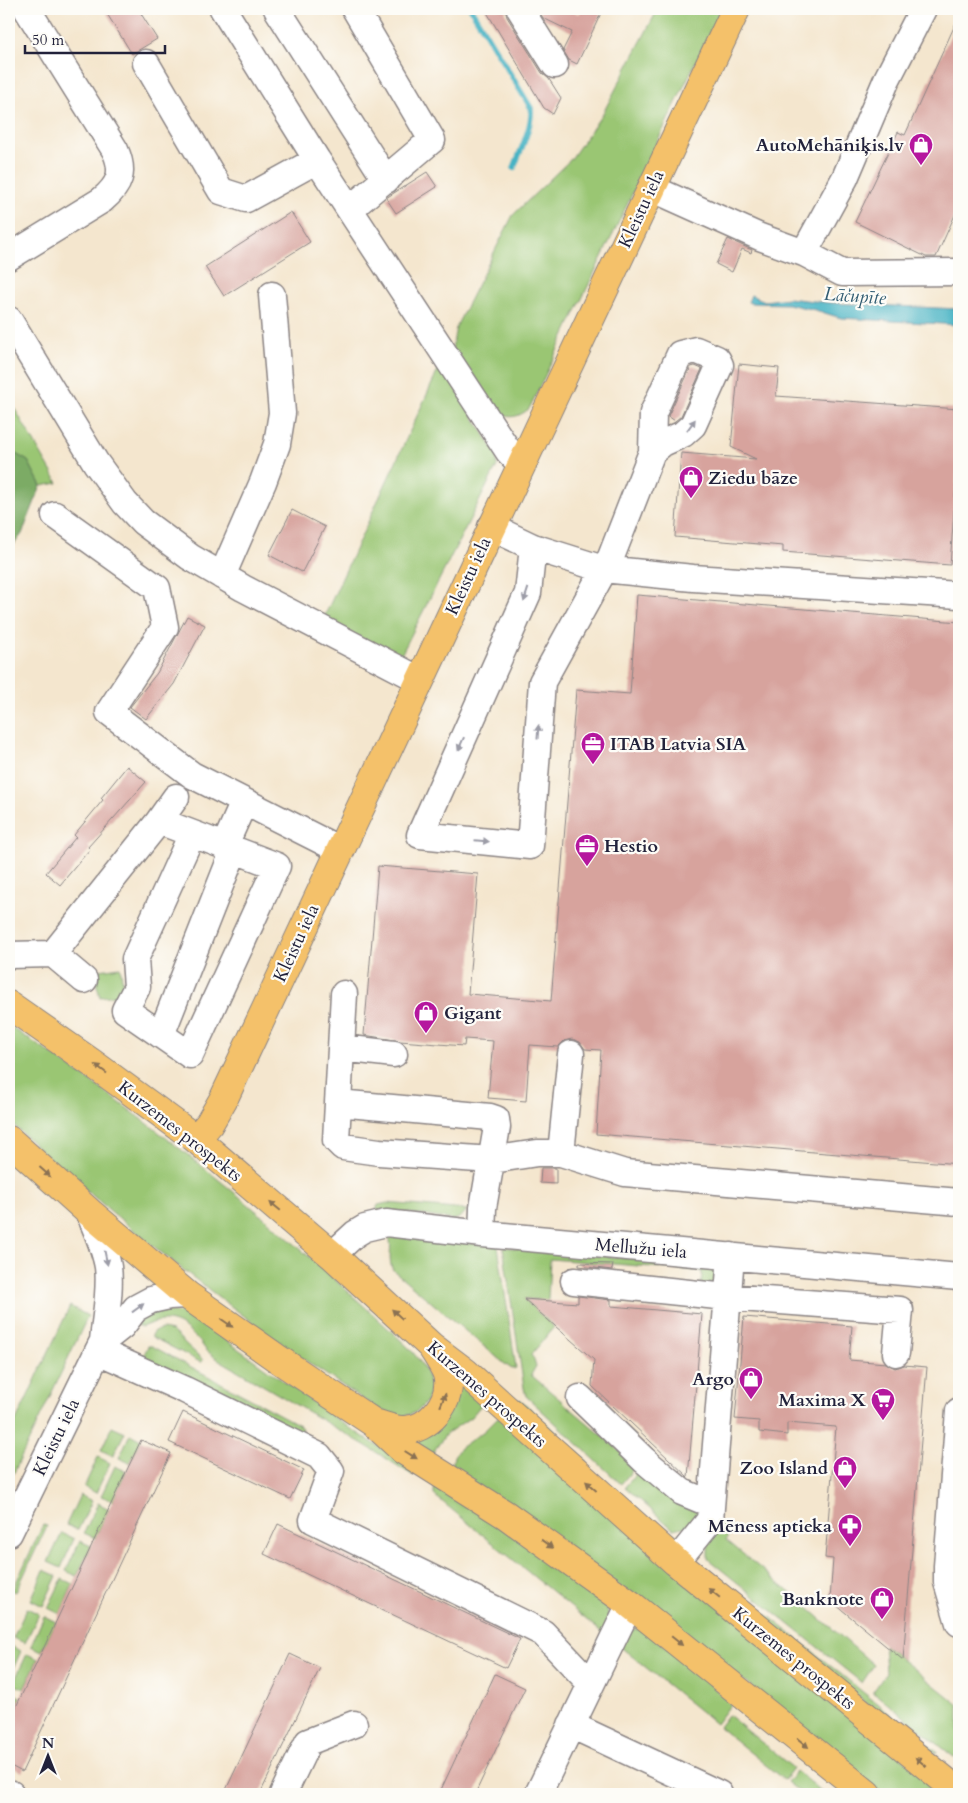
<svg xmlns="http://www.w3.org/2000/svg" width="968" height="1803" font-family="Cardo,serif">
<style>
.green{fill:#9ac673;stroke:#5e7457}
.forest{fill:#7bab65;stroke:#4e6650}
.water{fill:#47b3c4;stroke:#346a80}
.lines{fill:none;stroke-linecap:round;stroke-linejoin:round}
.stream{stroke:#47b3c4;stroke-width:5.5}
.building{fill:#d7a39d}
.minor-casing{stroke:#8b8484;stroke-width:29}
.major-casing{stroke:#8b8484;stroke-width:30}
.minor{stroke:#fff;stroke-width:26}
.major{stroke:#f4c16b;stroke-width:28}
.oneway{fill:#9c9ca7}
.oneway2{fill:#8b7253}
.labels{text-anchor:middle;stroke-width:4.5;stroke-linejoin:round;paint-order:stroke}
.poi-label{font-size:18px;font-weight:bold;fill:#22223b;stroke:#fdfcf7;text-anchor:end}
.street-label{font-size:18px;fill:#22223b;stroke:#fdfcf7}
.water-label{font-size:19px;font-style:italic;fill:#315c72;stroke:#fdfcf7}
</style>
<rect width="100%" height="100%" fill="#fdfcf7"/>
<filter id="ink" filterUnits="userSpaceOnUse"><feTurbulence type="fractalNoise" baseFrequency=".02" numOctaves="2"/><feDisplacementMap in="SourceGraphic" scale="10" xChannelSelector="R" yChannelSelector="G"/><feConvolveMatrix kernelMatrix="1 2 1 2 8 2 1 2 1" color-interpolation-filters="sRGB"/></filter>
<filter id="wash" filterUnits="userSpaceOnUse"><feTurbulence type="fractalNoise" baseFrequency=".0096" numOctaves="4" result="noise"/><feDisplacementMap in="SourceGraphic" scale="20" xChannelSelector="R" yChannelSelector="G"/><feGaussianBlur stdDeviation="1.12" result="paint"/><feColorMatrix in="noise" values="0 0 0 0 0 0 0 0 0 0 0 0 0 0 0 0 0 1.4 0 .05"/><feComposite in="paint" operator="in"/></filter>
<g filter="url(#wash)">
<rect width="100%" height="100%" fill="#f4e6ce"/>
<!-- green -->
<path class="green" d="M658 9H721L529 409C518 417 512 419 499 414L452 349 456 327 513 215 571 159 603 113Z
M441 364 497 455V466L400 657 327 621 325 615Z
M9 399 58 483 41 486 28 461 9 450Z
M120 967 125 994 100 997 93 971Z
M9 1026C153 1119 284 1230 409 1348 418 1358 427 1369 429 1383 433 1407 408 1423 387 1413 377 1409 368 1402 358 1396 339 1383 320 1371 302 1358 237 1312 174 1264 113 1213 78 1183 43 1153 9 1121Z
M387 1203 467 1210 461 1217 454 1220 396 1211 376 1210 378 1205Z
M389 1236 498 1246 516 1368 512 1369 506 1365 393 1270C387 1260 393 1248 389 1236Z
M503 1247 714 1266 717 1268 720 1286 701 1285 702 1271 550 1259 548 1300 524 1299 554 1327 531 1355 534 1359 536 1366 531 1375 637 1465 621 1484 526 1396 524 1388Z
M70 1306 88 1316 9 1483V1436Z
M162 1311 184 1313 195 1318 342 1423 420 1473 412 1475 368 1447 223 1362C217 1359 212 1355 207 1351 203 1347 201 1342 197 1339 179 1320 165 1316 142 1327L137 1325C144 1317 151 1313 162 1311Z
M162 1329 172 1331 203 1360 202 1362H200L152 1337V1335L155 1331Z
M148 1346H152L299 1425 302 1428 297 1439 140 1363Z
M459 1383 483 1403 471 1417 446 1434 431 1455 412 1440Z
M515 1400H521L587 1461 586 1464Z
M498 1417 945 1794H883L726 1666 452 1468 454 1456 460 1448 484 1431Z
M112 1426 125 1432 113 1456 101 1450Z
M130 1434 141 1440 130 1463 119 1458Z
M98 1457 110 1463 96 1493 84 1487Z
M115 1466 126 1471 113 1501 101 1496Z
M641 1468 702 1514 689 1526 673 1529 625 1487Z
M437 1484 601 1597C610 1615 611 1616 605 1635L434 1495V1490Z
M80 1495 92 1501 78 1530 66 1525Z
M98 1503 109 1509 95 1538 84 1533Z
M723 1523H726L731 1529 726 1540 805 1605 874 1665 862 1683 708 1559C708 1542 707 1533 723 1523Z
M43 1525 47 1526 16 1592 12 1591Z
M62 1533 74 1539 61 1568 48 1562Z
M80 1541 91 1546 77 1576 66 1571Z
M44 1570 57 1576 43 1606 31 1600Z
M62 1579 73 1584 60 1614 48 1608Z
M27 1608 39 1614 25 1643 13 1638Z
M759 1608 937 1752 936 1754 907 1736 792 1644 758 1610Z
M44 1616 56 1622 42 1651 31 1646Z
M634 1629H641L685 1660 731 1704 716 1724 618 1645 625 1633Z
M9 1645 21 1651 9 1678Z
M884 1645 959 1705V1755L955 1758 873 1692 886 1673Z
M27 1654 38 1659 24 1689 13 1684Z
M9 1691 20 1697 9 1722Z
M728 1715 793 1768 784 1780 719 1727Z
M796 1771 824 1794H802L787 1782Z"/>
<!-- forest -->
<path class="forest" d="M9 450 28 461 41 486 22 534 9 551Z"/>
<!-- water -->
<path class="water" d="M751 295 765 301 788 298 831 303 959 309V325L841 318 815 310 788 304 750 303 748 302Z"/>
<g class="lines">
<!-- stream -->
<path class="stream" d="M471 9 531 108C533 125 520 151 514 168"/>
</g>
<g id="blocks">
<!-- building -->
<path class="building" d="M104 9H138L157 39 132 54Z
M485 9H505L507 17 542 73 549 79 561 98 553 114 544 108Z
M538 9H569L579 14 582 9H603L577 64 569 60 563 50 572 32 543 18Z
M959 16V206L936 257H926L855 222 898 132 905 135Z
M427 172 437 187 396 213 386 198Z
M291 212 310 242 224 296 205 267Z
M728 239 752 250 751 253 742 249 732 272 716 264Z
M739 364 779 368 776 396 959 409V442L950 565 783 552V546L675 537 681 453 756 459 731 447Z
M695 366 702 369 681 416 675 421 668 416 691 367Z
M292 510 325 527 302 572 269 555Z
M637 595 959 622V1164L596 1134 601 1050 585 1049 580 1042 572 1039 564 1041 558 1047 530 1045 526 1101 488 1098 493 1041 465 1039 464 1046 400 1041 364 1035 378 866 478 874 468 994 551 1001 576 690 630 694Z
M187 616 205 625 174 684 146 719 130 707 157 673Z
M127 766 146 782 88 847 90 849 60 885 46 873 76 837 74 835 103 800 101 798Z
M541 1168H556V1184L540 1183Z
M579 1263 613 1264 612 1270 579 1266Z
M578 1296 611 1300V1306L702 1314 688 1477 592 1386 594 1360 524 1299 578 1303Z
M744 1317 852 1326 849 1360 886 1363 895 1368 904 1365 927 1367 903 1660 830 1600 833 1559 825 1558 836 1427 787 1423V1435L759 1432V1421L735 1419Z
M183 1412 304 1470 290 1499 169 1442Z
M141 1440 171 1453 22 1772 9 1765V1722Z
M278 1524 520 1639 506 1668 264 1554Z
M290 1654 320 1668 260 1794H224Z
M495 1674 525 1688 514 1711 475 1794H439Z"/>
</g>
</g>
<g filter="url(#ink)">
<use href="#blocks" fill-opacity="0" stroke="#8b8484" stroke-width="1"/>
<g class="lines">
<defs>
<path id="minor" d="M223 9 317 160 509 452 521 464
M277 9 386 180
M520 9 555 65
M146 63 221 191 246 199 317 160
M651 188 760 237 804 253 842 273 959 272
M350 209 432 140 355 9
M804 253 845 178 887 79 923 9
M9 257 102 200C120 185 125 172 115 150L27 9
M9 320 96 463 125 503 143 522 190 557 243 588 420 680
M55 515 157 588 165 627 109 712 192 775 340 850
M491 527 533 547 603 569 693 578 959 595
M533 547 528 593 420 835 530 846 542 682 611 557 652 452 653 413 680 354 696 350 717 359 720 365 693 425 683 434 663 443 652 452
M222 576 263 482 277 444 282 413 272 295
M159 821 176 797
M224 847 244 802
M53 954 84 980
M9 955 53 954 159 821 277 866 190 1055 125 1010 137 987 135 959 192 834
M344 994 338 1103 490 1117 496 1119 497 1127 483 1208 482 1234
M161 1035 234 850
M342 1048 394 1054
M338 1103 336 1140 343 1147 379 1152 492 1160 537 1153H561L625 1173 959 1202
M561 1153 571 1054
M89 1212C96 1230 105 1248 108 1267 111 1291 105 1317 103 1341
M332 1255 355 1234 365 1228 386 1223 482 1234 959 1277
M574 1281 727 1297 900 1310 896 1353
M98 1351 185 1390 319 1456 331 1471 313 1520 543 1633 591 1684
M580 1398 644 1460 682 1492 711 1504
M959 1411 947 1566V1582L959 1623
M9 1533 103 1341 122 1326 136 1308 151 1300 169 1296 187 1295
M676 1562 710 1520 731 1256
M571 1725 719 1794
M9 1793 11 1794
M283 1794 308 1742 354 1724
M538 1794 630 1604"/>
<path id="major" d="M9 1005 92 1063 196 1139 332 1255 432 1347 465 1372 676 1562 959 1792
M196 1139 209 1124 224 1098 736 9
M9 1140 89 1212 187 1295 278 1359 374 1423 403 1450 506 1515 630 1604 867 1794
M374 1423C382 1425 392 1429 401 1430 428 1432 454 1401 447 1374 444 1366 438 1357 433 1349"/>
</defs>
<!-- minor casing -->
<use href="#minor" class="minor-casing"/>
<!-- major casing -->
<use href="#major" class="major-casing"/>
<!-- minor -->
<use href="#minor" class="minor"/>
<!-- major -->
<use href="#major" class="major"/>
</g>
<!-- one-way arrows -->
<defs><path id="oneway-solid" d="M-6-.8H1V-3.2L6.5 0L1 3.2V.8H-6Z" transform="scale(1.25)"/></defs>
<g class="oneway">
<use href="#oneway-solid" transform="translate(691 425) rotate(-54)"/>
<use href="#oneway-solid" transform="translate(526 595) rotate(108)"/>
<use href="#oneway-solid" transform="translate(538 732) rotate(-86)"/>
<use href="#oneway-solid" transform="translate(461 744) rotate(114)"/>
<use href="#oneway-solid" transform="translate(482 841) rotate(5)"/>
<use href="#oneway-solid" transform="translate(106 1258) rotate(78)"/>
<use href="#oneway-solid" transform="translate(138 1308) rotate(-36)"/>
</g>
<g class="oneway2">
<use href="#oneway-solid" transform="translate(101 1069) rotate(-143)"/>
<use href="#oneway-solid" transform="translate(45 1172) rotate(42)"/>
<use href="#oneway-solid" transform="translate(275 1206) rotate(-140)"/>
<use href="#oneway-solid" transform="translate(397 1314) rotate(-137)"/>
<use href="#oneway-solid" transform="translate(227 1323) rotate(35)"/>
<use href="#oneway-solid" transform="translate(443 1400) rotate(-68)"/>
<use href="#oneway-solid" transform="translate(411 1455) rotate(32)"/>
<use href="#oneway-solid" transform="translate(591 1486) rotate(-138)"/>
<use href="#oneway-solid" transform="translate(547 1544) rotate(36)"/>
<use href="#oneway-solid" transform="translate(714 1593) rotate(-141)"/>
<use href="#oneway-solid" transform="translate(677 1641) rotate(39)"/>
<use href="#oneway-solid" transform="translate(803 1743) rotate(39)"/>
<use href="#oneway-solid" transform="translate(921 1762) rotate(-141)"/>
</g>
</g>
<!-- icons -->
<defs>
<symbol id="shop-pin" viewBox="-11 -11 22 30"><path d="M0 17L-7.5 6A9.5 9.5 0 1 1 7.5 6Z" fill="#b5179e" stroke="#fdfcf7"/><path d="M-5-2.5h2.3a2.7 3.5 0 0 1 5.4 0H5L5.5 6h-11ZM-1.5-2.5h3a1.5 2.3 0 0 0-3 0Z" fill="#fff"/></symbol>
<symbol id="office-pin" viewBox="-11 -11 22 30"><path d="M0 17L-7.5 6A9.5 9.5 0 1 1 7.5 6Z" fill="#b5179e" stroke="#fdfcf7"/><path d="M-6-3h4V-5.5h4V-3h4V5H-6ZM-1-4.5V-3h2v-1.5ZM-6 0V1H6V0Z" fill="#fff"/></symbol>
<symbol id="supermarket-pin" viewBox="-11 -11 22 30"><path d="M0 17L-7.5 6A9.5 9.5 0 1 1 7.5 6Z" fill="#b5179e" stroke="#fdfcf7"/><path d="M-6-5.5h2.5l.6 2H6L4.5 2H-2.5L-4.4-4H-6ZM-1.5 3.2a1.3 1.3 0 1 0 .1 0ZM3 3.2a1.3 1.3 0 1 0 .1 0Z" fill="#fff"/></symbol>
<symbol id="pharmacy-pin" viewBox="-11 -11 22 30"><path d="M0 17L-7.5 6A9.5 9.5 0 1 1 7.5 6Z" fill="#b5179e" stroke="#fdfcf7"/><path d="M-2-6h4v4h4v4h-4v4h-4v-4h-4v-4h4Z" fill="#fff"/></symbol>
</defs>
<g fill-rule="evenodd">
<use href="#shop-pin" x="907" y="131" width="28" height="38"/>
<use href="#shop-pin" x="677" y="464" width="28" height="38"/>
<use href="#office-pin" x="579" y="730" width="28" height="38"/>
<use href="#office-pin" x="573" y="832" width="28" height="38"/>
<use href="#shop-pin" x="412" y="999" width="28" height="38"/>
<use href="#shop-pin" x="737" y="1365" width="28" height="38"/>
<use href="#supermarket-pin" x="869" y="1386" width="28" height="38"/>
<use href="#shop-pin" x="831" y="1454" width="28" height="38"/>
<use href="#pharmacy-pin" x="836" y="1512" width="28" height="38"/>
<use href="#shop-pin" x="868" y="1585" width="28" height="38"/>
</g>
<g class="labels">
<!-- poi labels -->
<g class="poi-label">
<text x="904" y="151">AutoMehāniķis.lv</text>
<text x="708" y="484" text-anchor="start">Ziedu bāze</text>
<text x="610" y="750" text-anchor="start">ITAB Latvia SIA</text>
<text x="604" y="852" text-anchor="start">Hestio</text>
<text x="444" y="1019" text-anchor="start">Gigant</text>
<text x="734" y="1385">Argo</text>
<text x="866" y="1406">Maxima X</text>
<text x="828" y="1474">Zoo Island</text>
<text x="832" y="1532">Mēness aptieka</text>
<text x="864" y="1605">Banknote</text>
</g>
<!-- street labels -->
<g class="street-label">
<text transform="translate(641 209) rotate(-65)" y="6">Kleistu iela</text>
<text transform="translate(468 576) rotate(-65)" y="6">Kleistu iela</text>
<text transform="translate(296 943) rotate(-65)" y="6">Kleistu iela</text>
<text transform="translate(180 1131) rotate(38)" y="6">Kurzemes prospekts</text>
<text transform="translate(641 1248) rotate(5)" y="6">Mellužu iela</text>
<text transform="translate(487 1394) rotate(41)" y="6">Kurzemes prospekts</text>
<text transform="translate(56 1437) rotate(-64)" y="6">Kleistu iela</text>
<text transform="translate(794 1658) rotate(39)" y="6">Kurzemes prospekts</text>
</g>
<!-- water labels -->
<g class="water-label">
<text transform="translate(855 295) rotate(4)" y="7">Lāčupīte</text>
</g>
</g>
<!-- margin -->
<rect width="968" height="1803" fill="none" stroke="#fdfcf7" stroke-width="30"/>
<!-- north arrow -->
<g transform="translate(48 1756)" stroke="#fdfcf7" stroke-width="4" paint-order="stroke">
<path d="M0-4L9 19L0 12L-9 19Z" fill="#22223b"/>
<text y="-8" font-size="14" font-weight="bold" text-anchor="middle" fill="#22223b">N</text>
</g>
<!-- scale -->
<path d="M25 45v8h140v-8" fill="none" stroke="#22223b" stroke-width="2.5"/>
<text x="32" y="45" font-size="15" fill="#22223b" stroke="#fdfcf7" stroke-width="4" paint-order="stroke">50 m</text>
</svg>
